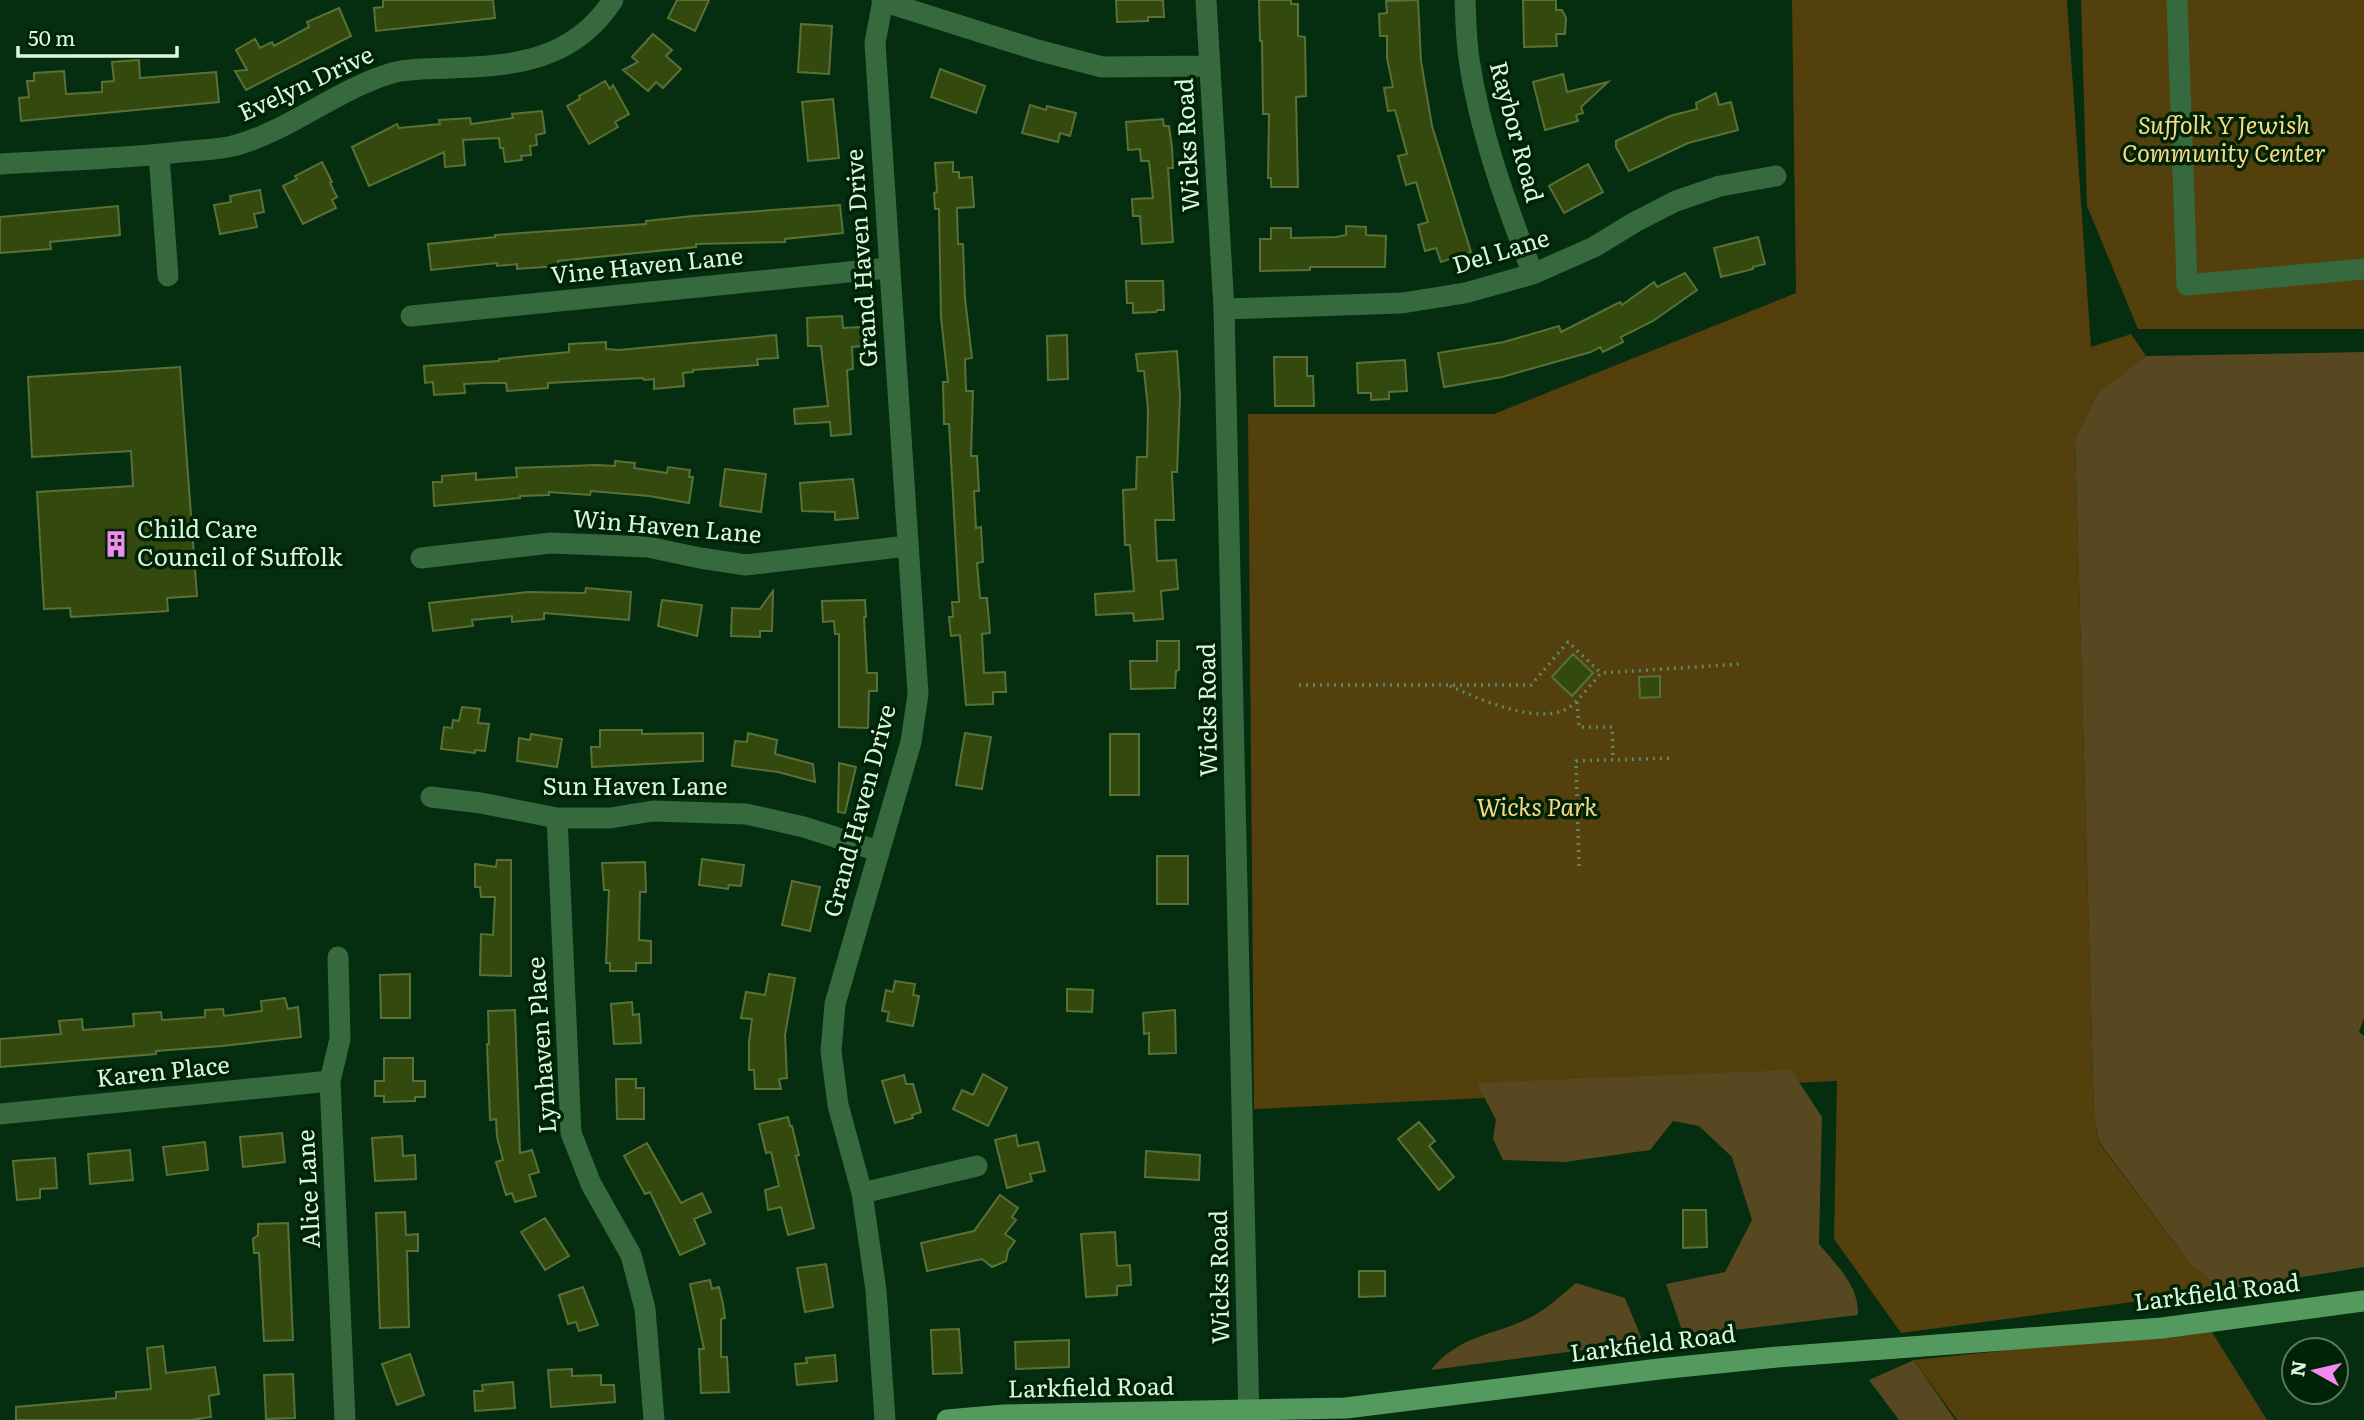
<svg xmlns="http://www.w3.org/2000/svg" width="2364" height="1420" font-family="Literata,serif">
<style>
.green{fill:#53400c}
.forest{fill:#574822}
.building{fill:#34490e;stroke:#597137;stroke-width:2}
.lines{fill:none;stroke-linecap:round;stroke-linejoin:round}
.path{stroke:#63866a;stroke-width:3.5;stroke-dasharray:2 5;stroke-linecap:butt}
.minor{stroke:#36693e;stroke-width:21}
.major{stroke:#549a5f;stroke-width:21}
.labels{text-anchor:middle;stroke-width:7;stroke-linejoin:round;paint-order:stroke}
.street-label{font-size:24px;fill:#dbf7de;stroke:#002306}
.park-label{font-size:24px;font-style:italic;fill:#f9d888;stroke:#002306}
.poi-label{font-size:24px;fill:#dbf7de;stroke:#002306;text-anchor:start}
</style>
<rect width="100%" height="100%" fill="#052d0f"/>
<!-- green -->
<path class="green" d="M1792 0H2067L2091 347 2131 334 2146 356 2098 392 2075 439 2094 1113 2099 1143 2191 1265 2222 1290 1901 1333 1834 1239 1837 1081 1254 1109 1248 414H1494L1796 293Z
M2081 0H2364V329H2138L2087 206Z
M2210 1329 2267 1420H1957L1914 1360Z"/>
<!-- forest -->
<path class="forest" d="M2364 352V1018L2359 1032 2364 1036V1267L2222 1290 2191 1265 2099 1142 2094 1113 2075 439 2098 392 2146 356Z
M1791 1070 1822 1117 1819 1244C1837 1266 1859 1285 1858 1315L1684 1336 1666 1284 1725 1272 1752 1220 1732 1157 1699 1126 1673 1121 1650 1150 1565 1162 1503 1160 1493 1139 1496 1120 1477 1083Z
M1576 1283 1625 1298 1643 1342 1431 1370C1458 1336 1491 1336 1527 1319 1544 1312 1561 1295 1576 1283Z
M1914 1360 1955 1420H1899L1869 1380Z"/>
<!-- building -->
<path class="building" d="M383 0H493L495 18 376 31 374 8 383 7Z
M677 0H709L695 31 668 18Z
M1116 0H1163L1164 17H1148V21L1117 22Z
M1259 0H1291V4H1298V36L1305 37 1306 96 1296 97 1298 187H1271V178H1268L1269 114H1263L1262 41H1260Z
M1418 0 1421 61 1432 126 1471 252 1441 262 1436 248 1425 251 1418 225 1428 222 1426 216 1416 182 1406 185 1398 156 1407 154 1395 110 1388 111 1384 88 1393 87 1387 58V36H1380L1379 14 1387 13 1386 1Z
M1523 0H1556V10H1562L1566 18 1565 34H1556L1557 46 1524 47Z
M339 8 351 36 246 90 235 71 247 70 236 50 255 39 260 48 272 42 274 46 309 27 307 22Z
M801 24 832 26 829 74 798 72Z
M653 34 672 50 666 56 681 69 663 88 656 82 648 91 623 70 638 62 632 57Z
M139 60 140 78 216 72 219 102 21 121 19 98 29 97 27 81H34V73L64 71 66 94 102 92V82L114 81 112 62Z
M940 69 985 86 976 113 931 97Z
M1563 74 1567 92 1608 82 1581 107 1583 113 1576 115 1578 121 1545 130 1533 82Z
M605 81 610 89 613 85 629 114 615 122 618 127 589 144 567 106 580 99 579 96Z
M1716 93 1719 105 1731 102 1738 130 1688 143 1629 171 1616 147V141L1670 116 1697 109 1696 103Z
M833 99 839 158 808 161 802 102Z
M1030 105 1046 110 1047 106 1076 113 1070 136 1060 133 1058 142 1022 133Z
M542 111 545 133 536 135 537 145 530 146 531 155 521 156 522 160 505 162 503 148H500L499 138 463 140 465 165 445 167 444 152 369 186 352 147 397 124 399 128 440 124 439 120 470 118 471 124 513 118 512 114Z
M1163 119 1164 126H1169L1172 148 1173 168H1168L1173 242 1142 244 1140 216H1133L1132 199 1153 198 1149 161H1141L1140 149 1128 150 1126 122Z
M322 162 332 182 330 183 337 197 332 200 336 208 303 224 283 186 297 179 295 176Z
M953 162V172H959V178L972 177 974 207 957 208 958 244H963L965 298 972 358 965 359 966 391H973L971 456H977L979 491H974L976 528 981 527 983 562 977 563 980 598H987L990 633 982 634 984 673 1005 672 1006 692H993V704L966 705 960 635 951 636 949 617H953L952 602H959L949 424H944L943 382H948L941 317 939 209H935L934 193 937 192 935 163Z
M1588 164 1603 192 1564 213 1549 186Z
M260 190 264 212 254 214 257 227 220 234 214 205 231 202 230 196Z
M840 205 843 233 785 239V242L696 244V247L558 261V266L517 269V264L497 266V263L431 270 428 244 495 237V235L646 224V221L693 216Z
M118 206 120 235 50 242 51 249 0 253V217Z
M1346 226 1366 227V235L1386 236 1385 267H1310V270L1260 271V239H1271V228H1291V238L1336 237 1346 235Z
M1758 237 1765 264 1753 267V269L1721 277 1714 248Z
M1685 273 1697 290 1653 321 1621 337 1623 342 1603 352 1600 347 1591 352 1502 377 1444 387 1438 353 1504 342 1559 326 1561 332 1620 302 1622 305 1654 282 1657 287Z
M1126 281H1163L1164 310H1157L1156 312 1133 313V303H1127Z
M842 316 843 328 861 327 862 346 852 347 853 369 847 370 851 434 831 436 830 422 795 424 794 409 828 406 821 346H808L807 318Z
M776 335 778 358 757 359 758 365 693 370V372L683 373 684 386 654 389V379L644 380 643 378 548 383V388L507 391 506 383H485L464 384 465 393 434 395 433 382 425 383 424 366 499 361V359L569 352V344L606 342V349L619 350Z
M1067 335 1068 379 1048 380 1047 336Z
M1177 351 1180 397 1177 472H1172L1174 520H1155L1157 561 1176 560 1178 589 1161 591 1163 619 1134 621 1133 613 1096 615 1095 594 1134 591 1130 545H1125L1123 490 1136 489 1137 457H1147L1148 409 1144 371H1138L1136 354Z
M1274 357H1307V376H1313L1314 406H1275Z
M1405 360 1407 391 1389 392V399L1371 400V393H1358L1357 363Z
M180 367 197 596 167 598 168 611 71 617 70 608 44 609 37 492 133 486 131 451 32 457 28 377Z
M615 461 635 463 634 468 667 473 668 467 690 470 689 477H693L689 503 649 496 591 491 590 495 549 492V495L520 496V498L434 506 433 482H442V476L476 473V480L517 477 516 468 596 465 615 466Z
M725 469 766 474 761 512 720 506Z
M853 479 858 518 835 520V512L802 511 800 483Z
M586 588 631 592 629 620 544 613V619L512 622V616L472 620 473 626 433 631 429 603 528 592 585 593Z
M773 591 772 631H760V637L731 636 732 608 760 609Z
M662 600 702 605 697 636 658 626Z
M865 600 866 617H864L867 673H877V691H869L868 728 839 727V634H835L834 621 823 622 822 601Z
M1157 641H1179V670L1176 671 1175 688 1131 689 1130 661H1157Z
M1573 654 1593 673 1572 696 1552 677Z
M1660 676V697L1640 698 1639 677Z
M462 707 480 709 478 723 489 724 485 751 475 750V753L441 749 444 727 452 728 453 720 459 721Z
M600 730H642V734L703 733V761L592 767 591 747H600Z
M748 733 777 740 775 754 813 764 815 782 778 772 732 766 735 741 747 742Z
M965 733 991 737 982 789 956 785Z
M531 734 562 739 557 767 517 761 519 738 530 740Z
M1110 734H1139V795H1110Z
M839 763 856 767 845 813 838 812Z
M1157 856H1188V904H1157Z
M702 859 744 865 741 886 729 885 728 889 699 885Z
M497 860H511V976L480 975 481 934 493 935 495 897H481L480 887H475V864L496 867Z
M645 862 646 892H640L639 940 651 941V963H636V971H610V963H606L609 890H604L602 863Z
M792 881 820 887 810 931 782 925Z
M410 974V1018H381L380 975Z
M769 974 795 978 785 1035 787 1078 779 1079 781 1089H755L754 1070H749V1042L752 1019 741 1018 746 992 765 995Z
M895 981 915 984 913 995 919 996 913 1026 887 1021 889 1012 882 1011 886 990 893 992Z
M1067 989 1093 990 1092 1012 1067 1011Z
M285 998 288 1009 298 1007 301 1037 222 1046 156 1051V1054L0 1067V1039L61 1034 59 1021 82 1019 83 1030 134 1026 133 1014 161 1012 162 1020 205 1017V1010L223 1009 224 1016 262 1011 261 1001Z
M632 1002 633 1015 639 1014 641 1043 614 1044 611 1004Z
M515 1010 520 1153 532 1150 539 1172 529 1175 536 1196 515 1202 512 1193 506 1195 496 1162 503 1160 497 1137 496 1119 490 1120 487 1044H489L488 1011Z
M1175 1010 1176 1053 1149 1054V1033L1144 1034 1143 1013Z
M384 1058H413V1081H425V1097H415V1101L384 1102V1096H375V1081H384Z
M983 1074 1007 1088 988 1126 953 1109 962 1090 973 1095Z
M904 1075 906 1084H913L921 1112 912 1115 913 1118 895 1123 882 1081Z
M616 1079H636V1088H644V1119H617Z
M788 1117 790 1126H792L799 1155 796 1156 814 1228 788 1235 781 1207 768 1210 765 1190 779 1186 771 1152 766 1153 759 1124Z
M1419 1122 1435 1141 1429 1146 1454 1177 1439 1190 1398 1139Z
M282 1133 285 1162 243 1167 240 1137Z
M1016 1135 1018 1146 1038 1142 1045 1171 1030 1174 1032 1181 1007 1188 995 1140Z
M402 1136 403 1156 415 1155 416 1179 375 1181 372 1138Z
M205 1142 208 1170 167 1175 163 1147Z
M647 1143 681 1203 702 1193 711 1212 694 1219 705 1244 680 1255 650 1192 645 1194 624 1156Z
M130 1150 133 1180 90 1184 88 1154Z
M1146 1151 1200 1155 1199 1180 1145 1177Z
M55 1158 57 1188 40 1189V1198L17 1200 13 1161Z
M1000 1195 1018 1208 1012 1217 1016 1220 1005 1234 1015 1241 1008 1251 1006 1261 992 1267 982 1259 927 1271 921 1243 974 1231Z
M1683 1210H1706L1707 1247 1683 1248Z
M405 1212 406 1235 418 1234V1251H407L409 1327 380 1328 376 1213Z
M545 1218 569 1256 545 1270 521 1232Z
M288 1223 293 1340 264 1341 259 1253H254L253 1239 258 1235V1224Z
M1115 1232 1117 1266 1130 1265 1131 1285 1117 1286V1295L1086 1297 1081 1234Z
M826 1264 833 1307 805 1312 797 1268Z
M1359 1271H1385V1296L1359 1297Z
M710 1280 712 1289 719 1287 723 1304 725 1318 721 1319V1357H727L729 1392 701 1393 699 1349H704L690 1284Z
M583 1287 598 1325 579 1331 576 1322 568 1324 559 1295Z
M959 1329 962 1373 933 1374 931 1330Z
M1069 1340V1367L1016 1369 1015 1342Z
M163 1346 166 1373 215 1367 219 1394 209 1396 211 1417 191 1420H16V1407L116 1398V1392L151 1389 147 1348Z
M410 1354 424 1395 397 1405 382 1364Z
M835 1355 837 1381 797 1385 795 1364 807 1363 806 1358Z
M572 1369V1376L601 1375V1385H614L615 1402 551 1407 548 1370Z
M293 1374 295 1418 266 1419 264 1375Z
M513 1382 515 1408 475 1411 474 1391H483L482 1385Z"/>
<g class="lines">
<!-- path -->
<path class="path" d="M1299 685H1531L1568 642 1601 673
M1450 686C1479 699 1542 728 1571 706 1582 697 1592 683 1601 673L1742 664
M1577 702 1579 727H1612L1613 760
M1579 866 1576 761 1673 758"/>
<!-- minor -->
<path class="minor" d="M883 0 875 43 918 694 911 742 835 1004 831 1051 838 1105 862 1193 876 1290 885 1420
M1206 0 1224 309 1249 1420
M1465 0C1466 19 1466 40 1469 59 1480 133 1506 204 1533 274
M2177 0 2187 285 2364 269
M882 1 1037 50 1102 67 1210 66
M159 155 168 276
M0 164C60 160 121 159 180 152 197 150 216 150 233 146 290 131 335 90 392 73 409 68 432 69 450 68 516 66 574 60 613 0
M1224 309 1402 303 1465 293 1533 274 1594 247 1635 222 1676 201 1720 186 1776 176
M411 316 888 268
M421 558 551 543 648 547 700 558 746 565 907 546
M431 797 481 803 557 818H610L653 811 746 814 804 827 878 851
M557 818 571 1133 591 1184 631 1255 645 1309 654 1420
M338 957 340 1039 330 1081 345 1420
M0 1114 330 1081
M862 1193 977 1166"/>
<!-- major -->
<path class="major" d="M947 1420 1004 1415 1346 1408 1659 1369 1777 1357 2162 1328 2364 1301"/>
</g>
<!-- icons -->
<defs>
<symbol id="building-bare" viewBox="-9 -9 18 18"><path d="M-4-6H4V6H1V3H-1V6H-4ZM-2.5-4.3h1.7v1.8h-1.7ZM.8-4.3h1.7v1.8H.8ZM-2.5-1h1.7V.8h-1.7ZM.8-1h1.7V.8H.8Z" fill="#f38af1" stroke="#002306" stroke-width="2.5" paint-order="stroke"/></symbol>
</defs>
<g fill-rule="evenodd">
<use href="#building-bare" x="97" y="525" width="38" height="38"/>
</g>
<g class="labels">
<!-- street labels -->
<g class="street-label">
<text transform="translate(306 84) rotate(-25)" y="8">Evelyn Drive</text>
<text transform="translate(1516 132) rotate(75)" y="8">Raybor Road</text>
<text transform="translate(1188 145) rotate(-93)" y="8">Wicks Road</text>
<text transform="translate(1501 252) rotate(-17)" y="8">Del Lane</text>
<text transform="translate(862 258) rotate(-94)" y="8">Grand Haven Drive</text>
<text transform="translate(647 266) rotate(-6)" y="8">Vine Haven Lane</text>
<text transform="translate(667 527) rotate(5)" y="8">Win Haven Lane</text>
<text transform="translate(1208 710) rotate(-91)" y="8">Wicks Road</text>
<text x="635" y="795">Sun Haven Lane</text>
<text transform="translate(860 811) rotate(-75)" y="8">Grand Haven Drive</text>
<text transform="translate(542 1045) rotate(-94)" y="8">Lynhaven Place</text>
<text transform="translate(163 1072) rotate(-6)" y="8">Karen Place</text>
<text transform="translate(309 1189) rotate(-93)" y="8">Alice Lane</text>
<text transform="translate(1220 1277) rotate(-91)" y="8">Wicks Road</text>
<text transform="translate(2217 1293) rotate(-7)" y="8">Larkfield Road</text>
<text transform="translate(1653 1344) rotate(-7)" y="8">Larkfield Road</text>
<text transform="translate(1091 1388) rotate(-1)" y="8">Larkfield Road</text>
</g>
<!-- park labels -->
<g class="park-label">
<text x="2224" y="134">Suffolk Y Jewish<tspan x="2224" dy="28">Community Center</tspan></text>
<text x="1537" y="816">Wicks Park</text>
</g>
<!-- poi labels -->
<g class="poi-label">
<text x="137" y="538">Child Care<tspan x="137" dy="28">Council of Suffolk</tspan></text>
</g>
</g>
<!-- north arrow -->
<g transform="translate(2315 1371) rotate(278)"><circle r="33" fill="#002306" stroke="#58785c" stroke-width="2"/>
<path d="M0-5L12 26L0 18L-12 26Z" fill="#f38af1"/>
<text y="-10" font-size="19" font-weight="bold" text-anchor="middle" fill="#dbf7de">N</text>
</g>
<!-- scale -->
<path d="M18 46v10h159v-10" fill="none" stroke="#dbf7de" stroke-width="3.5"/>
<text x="28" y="46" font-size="21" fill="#dbf7de" stroke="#002306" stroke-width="5" paint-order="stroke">50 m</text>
</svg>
